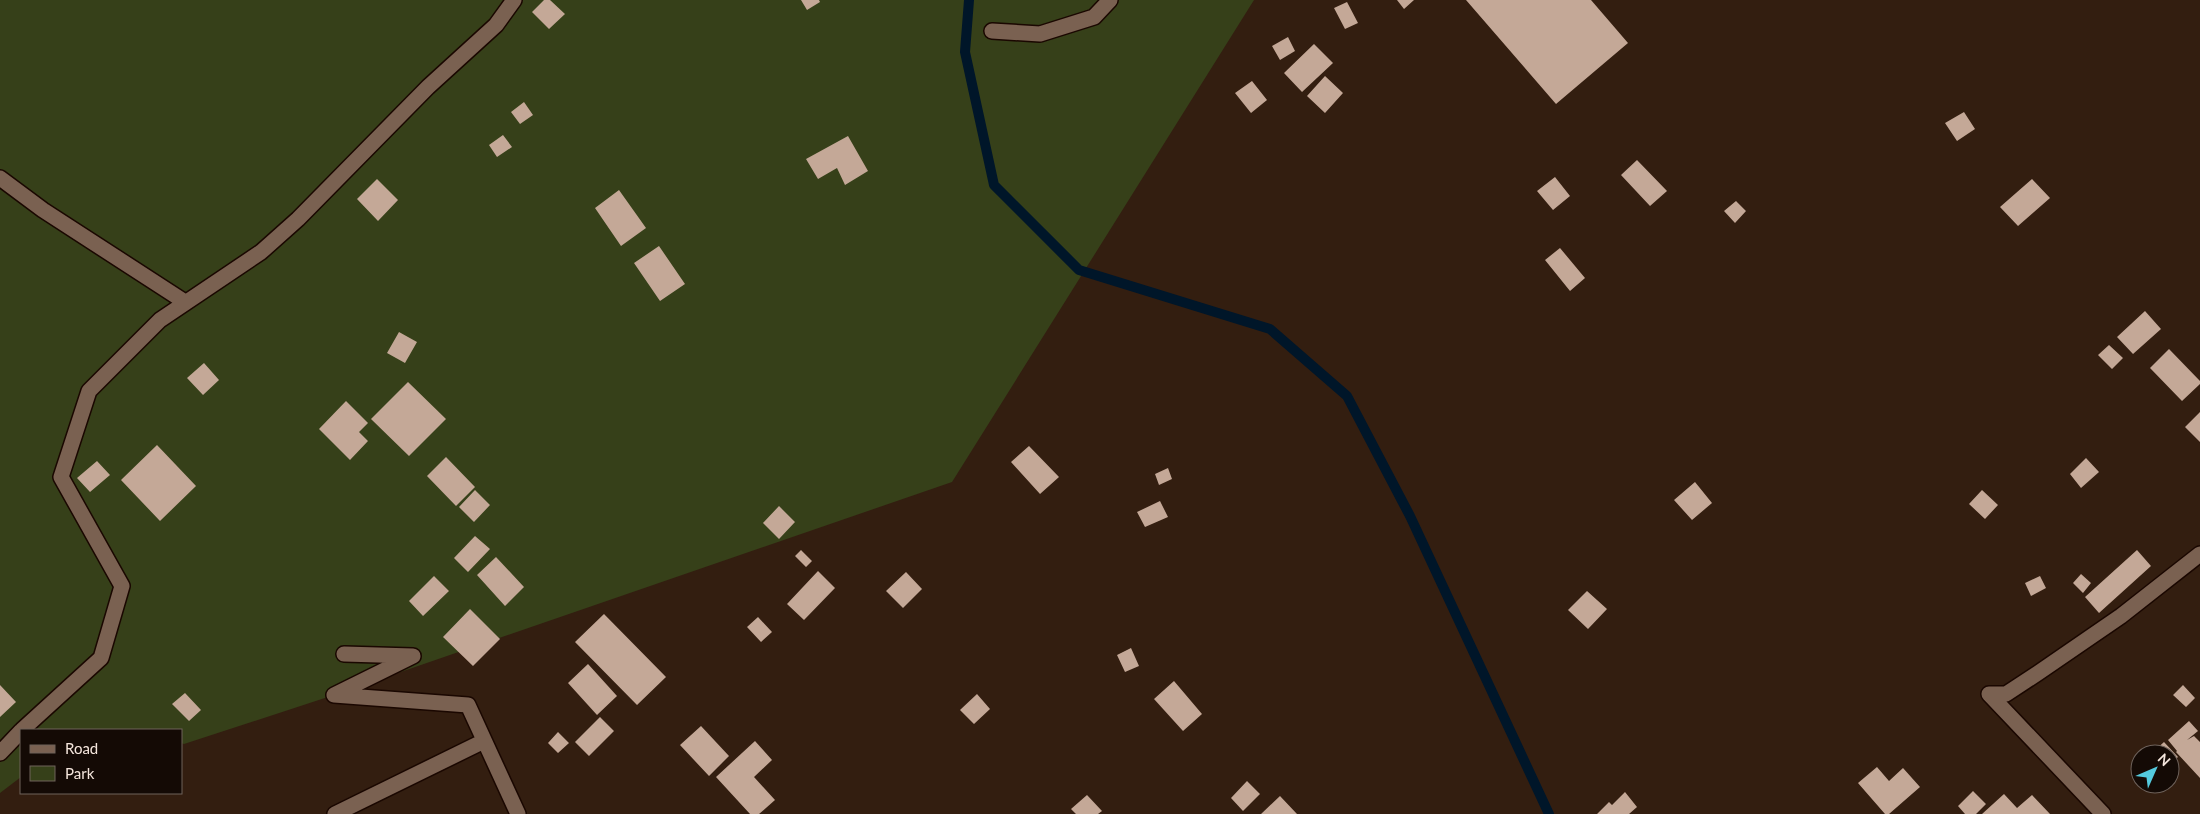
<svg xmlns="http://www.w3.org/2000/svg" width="2200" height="814" font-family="Lato,sans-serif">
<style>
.green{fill:#364019}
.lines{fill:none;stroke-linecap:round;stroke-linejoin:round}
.stream{stroke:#001629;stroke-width:10}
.building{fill:#c4a897}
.street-casing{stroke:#1a0700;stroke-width:18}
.street{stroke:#7a6151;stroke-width:15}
</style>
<rect width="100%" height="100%" fill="#331e10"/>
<!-- green -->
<path class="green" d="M0 0H1254L952 482 334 695 184 744 181 743V730H21V777L0 793Z"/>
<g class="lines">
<!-- stream -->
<path class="stream" d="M969 0 965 52 994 185 1079 270 1270 329 1347 396 1410 516 1549 814"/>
</g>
<!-- building -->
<path class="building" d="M544 0H550L565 14 549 29 532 12Z
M801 0H819L820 2 807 10Z
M1397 0H1414L1404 9Z
M1466 0H1591L1628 43 1556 104Z
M1347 2 1358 23 1345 29 1334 8Z
M1288 37 1295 51 1280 60 1272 46Z
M1314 44 1333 63 1302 92 1284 73Z
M1325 76 1343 93 1325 113 1307 96Z
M1252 81 1267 100 1251 113 1235 93Z
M524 102 533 115 520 124 511 112Z
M1964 112 1975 129 1957 141 1945 123Z
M503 135 512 147 497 157 489 145Z
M848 136 868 171 845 185 837 168 818 179 806 159Z
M1637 160 1667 191 1650 206 1621 175Z
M1555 177 1570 196 1553 210 1537 191Z
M377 179 398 200 378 221 357 199Z
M2032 179 2050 198 2018 226 2000 207Z
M619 190 646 228 621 246 595 208Z
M1736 201 1746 211 1735 223 1724 211Z
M659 246 685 284 660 301 634 263Z
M1560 248 1585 278 1570 291 1545 260Z
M2145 311 2161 329 2133 354 2117 337Z
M399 332 417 342 405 363 387 353Z
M2109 345 2123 358 2112 369 2098 355Z
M2169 349 2200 381V384L2182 401 2150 368Z
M204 363 219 380 203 395 187 378Z
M408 382 446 419 409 456 371 419Z
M346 401 368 423 359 432 368 441 350 460 319 429Z
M2200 412V442L2185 427Z
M157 445 196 486 160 521 121 480Z
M1029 446 1059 477 1040 494 1011 462Z
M446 457 475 487 456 506 427 476Z
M2086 458 2099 472 2081 488 2070 474Z
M97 461 110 475 90 492 77 478Z
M1168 468 1172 479 1159 485 1155 474Z
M1695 482 1712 503 1692 520 1674 500Z
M475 490 490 505 474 522 459 507Z
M1982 490 1998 505 1985 519 1969 504Z
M1160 501 1168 517 1145 527 1137 512Z
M779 506 795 522 779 539 763 523Z
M475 536 490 549 468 572 454 558Z
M801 550 812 561 806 567 795 556Z
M2137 550 2151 566 2099 613 2085 597Z
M496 557 524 587 505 606 477 575Z
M818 571 835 588 804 620 787 604Z
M906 572 922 589 903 608 886 591Z
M2081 574 2091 583 2083 593 2073 583Z
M434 576 449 591 423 616 409 601Z
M2040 576 2046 588 2031 596 2025 583Z
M1587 591 1607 609 1588 629 1568 610Z
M470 609 500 639 473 666 443 637Z
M604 614 666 677 637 705 575 642Z
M758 617 772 632 761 642 747 627Z
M1131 648 1139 666 1125 672 1117 655Z
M588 664 617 696 597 715 568 683Z
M1174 681 1202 714 1183 731 1154 699Z
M0 685 16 702 0 717Z
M2183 685 2195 698 2186 707 2173 695Z
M185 693 201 710 189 721 172 704Z
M977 694 990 709 974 724 960 710Z
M600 717 614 731 589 756 575 742Z
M2189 721 2198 731 2187 740 2194 736 2200 742V778L2176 752 2177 751 2168 740Z
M701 726 729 756 709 776 680 745Z
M558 732 569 743 558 753 548 743Z
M755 741 772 760 754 777 775 800 759 814H750L716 777Z
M2164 742 2178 757 2170 764V754H2151Z
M1877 767 1889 781 1903 768 1920 787 1889 814H1885L1858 783Z
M1247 781 1260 794 1243 811 1231 798Z
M1973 791 1986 804 1976 814H1965L1958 806Z
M1625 792 1637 807 1629 814H1597L1609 802 1612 805Z
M2004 794 2017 808 2032 795 2050 814H1982Z
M1087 795 1102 811 1098 814H1076L1071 809Z
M1280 796 1297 814H1261Z"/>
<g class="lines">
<defs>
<path id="street" d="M992 31 1040 34 1094 17 1110 0
M0 178 43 210 185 302
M344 654 413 656 334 695 468 705 518 814
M1989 694H2006L2038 673 2121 616 2200 554
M1989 694 2103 814
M22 730 101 658 122 586 61 477 89 391 160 320 261 252 298 219 428 87 496 25 514 0
M0 753 21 731
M335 814 484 741"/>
</defs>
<!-- street casing -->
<use href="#street" class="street-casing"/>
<!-- street -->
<use href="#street" class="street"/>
</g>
<!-- legend -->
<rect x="20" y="729" width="162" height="65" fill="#140a05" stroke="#6e625b"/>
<rect x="30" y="745" width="25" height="8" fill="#7a6151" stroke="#6e625b"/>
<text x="65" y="754" font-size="15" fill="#f5e6dd">Road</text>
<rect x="30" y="766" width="25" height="15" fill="#364019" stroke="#6e625b"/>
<text x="65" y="779" font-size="15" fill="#f5e6dd">Park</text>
<!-- north arrow -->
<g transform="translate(2155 769) rotate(45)"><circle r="24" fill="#140a05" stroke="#6e625b"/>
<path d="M0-4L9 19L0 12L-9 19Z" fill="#54cade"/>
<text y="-8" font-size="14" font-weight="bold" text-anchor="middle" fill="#f5e6dd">N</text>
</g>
</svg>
